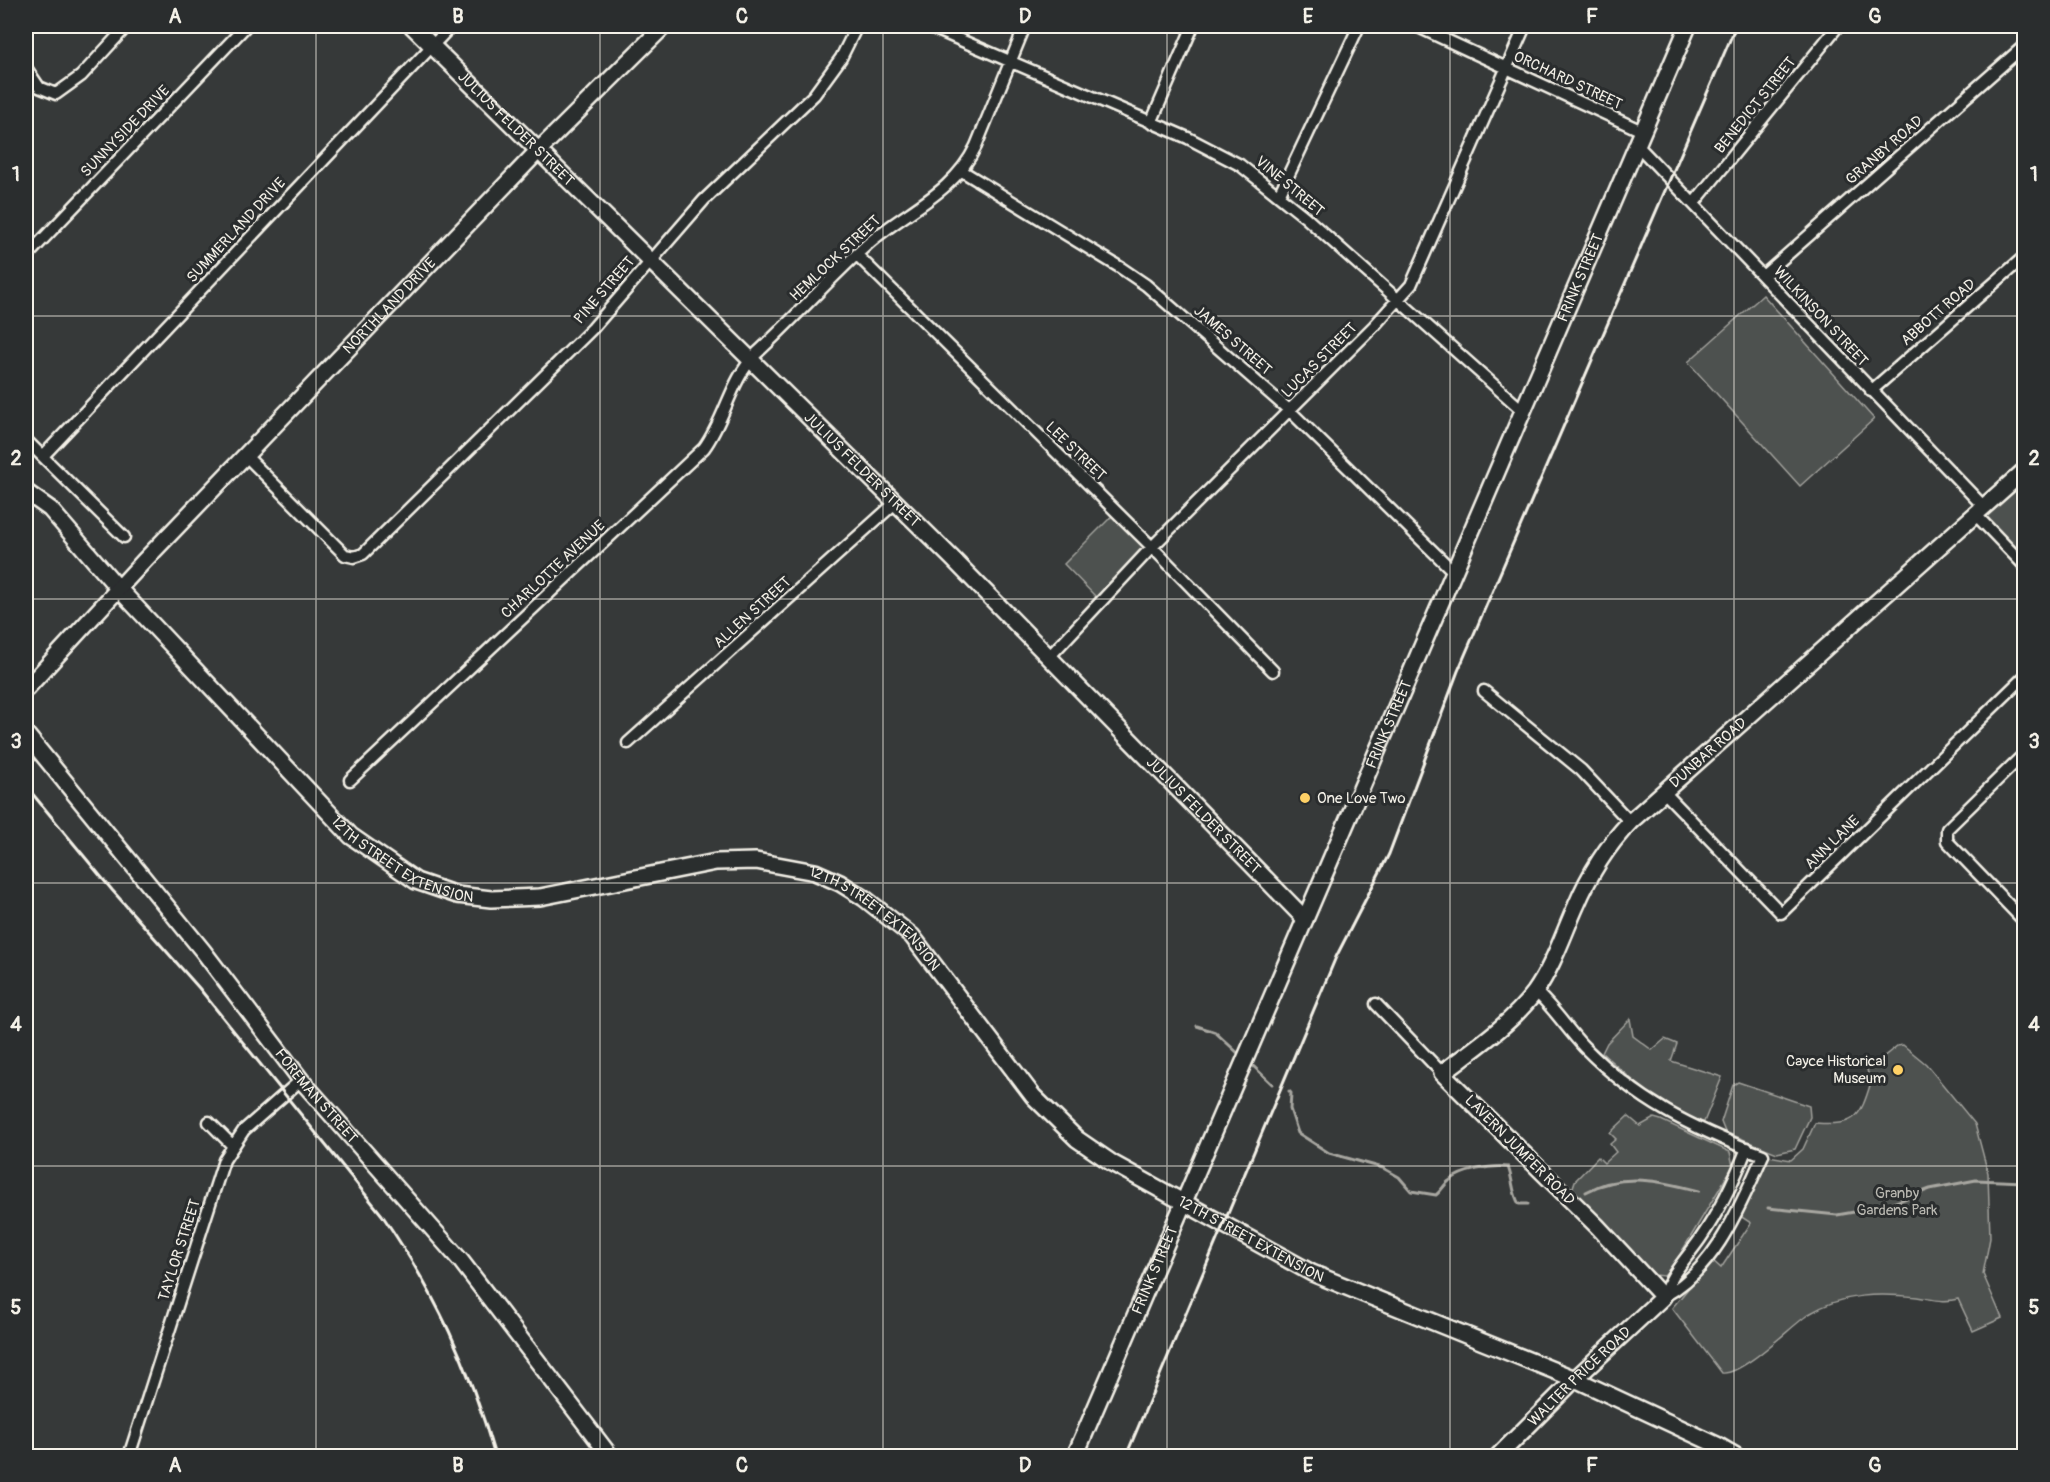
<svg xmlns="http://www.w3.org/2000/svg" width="2050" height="1482" font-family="Pangolin,sans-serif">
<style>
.green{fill:#4e514f;stroke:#a1a19c;stroke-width:1.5}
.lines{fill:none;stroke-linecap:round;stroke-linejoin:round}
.stream{stroke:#a8a7a1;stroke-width:3}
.street-casing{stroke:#f4f1e8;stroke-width:15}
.secondary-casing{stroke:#f4f1e8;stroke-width:20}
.street{stroke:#2a2d2e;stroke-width:10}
.secondary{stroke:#2a2d2e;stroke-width:15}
.rail{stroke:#f4f1e8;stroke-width:3}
.grid{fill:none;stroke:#f4f1e8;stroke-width:1.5;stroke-opacity:0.55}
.poi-dot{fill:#ffd166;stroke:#2a2d2e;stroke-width:2}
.labels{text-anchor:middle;stroke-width:6;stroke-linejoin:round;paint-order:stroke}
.street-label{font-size:15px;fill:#f4f1e8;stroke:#2a2d2e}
.poi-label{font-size:15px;fill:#f4f1e8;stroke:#2a2d2e;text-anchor:start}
.park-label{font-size:15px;fill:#bab9b2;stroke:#2a2d2e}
.neatline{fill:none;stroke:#f4f1e8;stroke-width:2}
.grid-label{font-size:20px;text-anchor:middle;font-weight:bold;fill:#f4f1e8}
</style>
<rect width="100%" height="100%" fill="#363939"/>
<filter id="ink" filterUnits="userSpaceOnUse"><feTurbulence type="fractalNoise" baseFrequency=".0167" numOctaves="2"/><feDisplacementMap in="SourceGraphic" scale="12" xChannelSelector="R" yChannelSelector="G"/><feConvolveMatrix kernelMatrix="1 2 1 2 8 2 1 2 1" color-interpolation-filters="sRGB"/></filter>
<g filter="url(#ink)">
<!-- green -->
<path class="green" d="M1763 295 1874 419 1800 486 1688 362Z
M2024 471V565L1975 514Z
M1114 514 1147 547 1096 597 1064 564Z
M1630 1019 1633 1036 1652 1050 1665 1039 1677 1044 1671 1061 1722 1077 1704 1122H1698L1653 1098 1602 1053 1607 1043Z
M1903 1045 1926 1064 1975 1124 1988 1173 1990 1238 1983 1274 2002 1318 1973 1331 1958 1299C1943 1303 1932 1299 1917 1297 1879 1293 1843 1293 1809 1314 1791 1326 1742 1376 1722 1373L1672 1308 1712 1260 1721 1268 1751 1223 1737 1214 1763 1155 1791 1160 1803 1149 1815 1123C1855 1126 1860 1119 1871 1082L1867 1070 1897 1046Z
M1738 1082 1809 1106 1810 1117 1795 1149 1777 1153 1725 1132 1721 1122 1733 1085Z
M1628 1116 1640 1126 1654 1118 1661 1120 1730 1152 1733 1166 1672 1268 1664 1276 1655 1275 1579 1200 1572 1190 1575 1181 1598 1157 1604 1163 1616 1152 1610 1144 1616 1139 1610 1133Z"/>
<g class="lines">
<!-- stream -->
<path class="stream" d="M1197 1026 1215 1032 1240 1055
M1250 1063 1272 1084
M1289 1091 1291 1093 1290 1109 1298 1133 1329 1153 1383 1168 1399 1177 1411 1191 1436 1195C1441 1191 1444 1185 1449 1181 1461 1170 1492 1165 1508 1167 1513 1179 1512 1193 1519 1204H1528
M1586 1192C1622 1172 1662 1181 1699 1191
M1768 1208 1837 1215 1883 1207 1930 1189 1976 1180 2024 1182"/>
<defs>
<path id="street" d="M928 26 1188 138 1240 165 1305 217 1522 410
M1416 26 1642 131
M26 68 39 87 56 94 81 76 127 26
M1151 123 1193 26
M1637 145 1984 507
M962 171 1121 268 1146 285 1290 411 1453 571
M1279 195 1359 26
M1694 203 1838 26
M857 255 1152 547 1273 671
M26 257 246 26
M1763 276 2024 46
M1871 391 2024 257
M26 440 124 537
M43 456 451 26
M246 456 345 555 354 557 363 554 593 328 704 200 814 95 841 58 857 26
M1975 514 2024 565
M1049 657 1152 547 1374 326 1411 285 1525 26
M1484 691 1581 770 1630 822
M628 743 895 503
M2024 754 1947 829V841L2024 921
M350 780 704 448C726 418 730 380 757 353 795 318 830 278 869 243 908 209 953 194 976 146L1025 26
M1664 792 1781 913 2024 677
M1535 991C1553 1007 1567 1029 1584 1047 1638 1102 1692 1128 1763 1155 1740 1206 1716 1269 1663 1297
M1376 1004 1442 1073
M209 1122 232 1145
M1663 1297C1671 1273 1686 1259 1700 1239 1720 1210 1734 1181 1747 1148
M129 1456 224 1160 244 1130 301 1080"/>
<g id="secondary">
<path id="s1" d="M412 26 952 558 1305 919"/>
<path id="s2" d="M26 492 50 509 118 588 351 836 416 881 457 895 491 899 540 897 716 862 756 861 815 872 840 883 864 898 912 936 1033 1096 1077 1139 1112 1163 1312 1273 1575 1379 1717 1445 1736 1456"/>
<path id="s3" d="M26 689 144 561 538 151 664 26"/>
<path id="s4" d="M26 734 203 951 301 1080 461 1261 610 1456"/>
<path id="s5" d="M1075 1456 1688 26"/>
<path id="s6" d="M1498 1456 1575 1379 1663 1297 1597 1226 1442 1073C1475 1048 1510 1025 1535 992 1553 966 1563 935 1576 906 1589 875 1607 846 1630 822L2024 471"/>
</g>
</defs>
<!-- street casing -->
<use href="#street" class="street-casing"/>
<!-- secondary casing -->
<use href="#secondary" class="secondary-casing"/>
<!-- street -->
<use href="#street" class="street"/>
<!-- secondary -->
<use href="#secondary" class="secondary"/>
<!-- rail -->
<path class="rail" d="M26 786 112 890 199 988 382 1215C436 1294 469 1365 495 1456
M1126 1456 1336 957 1389 854 1458 671 1736 26"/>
</g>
</g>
<!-- grid -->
<path class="grid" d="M316 26V1456M600 26V1456M883 26V1456M1167 26V1456M1450 26V1456M1734 26V1456M26 316H2024M26 599H2024M26 883H2024M26 1166H2024"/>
<!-- markers -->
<g class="poi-dot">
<circle cx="1305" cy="798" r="6"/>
<circle cx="1898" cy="1070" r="6"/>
</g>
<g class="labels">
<!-- street labels -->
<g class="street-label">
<text transform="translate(1568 80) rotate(25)" y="5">ORCHARD STREET</text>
<text transform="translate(1755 105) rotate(-51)" y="5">BENEDICT STREET</text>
<text dy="5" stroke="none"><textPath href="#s1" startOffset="146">JULIUS FELDER STREET</textPath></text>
<text transform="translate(125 131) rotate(-46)" y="5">SUNNYSIDE DRIVE</text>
<text transform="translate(1884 150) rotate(-41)" y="5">GRANBY ROAD</text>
<text transform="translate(1290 186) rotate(40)" y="5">VINE STREET</text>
<text transform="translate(236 230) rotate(-47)" y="5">SUMMERLAND DRIVE</text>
<text transform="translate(835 258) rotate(-43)" y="5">HEMLOCK STREET</text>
<text dy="5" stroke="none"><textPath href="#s5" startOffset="1282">FRINK STREET</textPath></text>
<text transform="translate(604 290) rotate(-49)" y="5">PINE STREET</text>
<text dy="5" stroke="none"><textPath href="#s3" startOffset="528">NORTHLAND DRIVE</textPath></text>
<text transform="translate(1938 312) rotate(-41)" y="5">ABBOTT ROAD</text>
<text transform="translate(1821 316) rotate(47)" y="5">WILKINSON STREET</text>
<text transform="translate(1233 340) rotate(41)" y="5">JAMES STREET</text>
<text transform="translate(1319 360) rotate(-45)" y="5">LUCAS STREET</text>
<text transform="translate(1076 451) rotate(44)" y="5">LEE STREET</text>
<text dy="5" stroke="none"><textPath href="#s1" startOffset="632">JULIUS FELDER STREET</textPath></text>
<text transform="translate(553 569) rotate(-43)" y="5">CHARLOTTE AVENUE</text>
<text transform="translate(752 612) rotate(-42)" y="5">ALLEN STREET</text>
<text dy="5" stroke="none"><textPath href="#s5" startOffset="796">FRINK STREET</textPath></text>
<text dy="5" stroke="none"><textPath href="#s6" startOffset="968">DUNBAR ROAD</textPath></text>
<text dy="5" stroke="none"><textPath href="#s1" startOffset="1118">JULIUS FELDER STREET</textPath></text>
<text transform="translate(1832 842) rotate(-44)" y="5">ANN LANE</text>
<text dy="5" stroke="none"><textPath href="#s2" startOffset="531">12TH STREET EXTENSION</textPath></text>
<text dy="5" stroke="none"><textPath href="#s2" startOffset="1035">12TH STREET EXTENSION</textPath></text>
<text dy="5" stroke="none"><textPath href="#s4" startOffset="464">FOREMAN STREET</textPath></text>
<text transform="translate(1520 1150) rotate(45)" y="5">LAVERN JUMPER ROAD</text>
<text dy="5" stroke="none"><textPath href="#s2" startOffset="1539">12TH STREET EXTENSION</textPath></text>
<text transform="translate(179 1250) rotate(-72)" y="5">TAYLOR STREET</text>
<text dy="5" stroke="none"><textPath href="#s5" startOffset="202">FRINK STREET</textPath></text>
<text dy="5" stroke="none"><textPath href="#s6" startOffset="114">WALTER PRICE ROAD</textPath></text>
</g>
<!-- poi labels -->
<g class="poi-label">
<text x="1317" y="803">One Love Two</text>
<text x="1886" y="1066" text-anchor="end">Cayce Historical<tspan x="1886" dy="17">Museum</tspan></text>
</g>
<!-- park labels -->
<g class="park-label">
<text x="1897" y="1198">Granby<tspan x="1897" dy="17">Gardens Park</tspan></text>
</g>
</g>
<!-- margin -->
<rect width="2050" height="1482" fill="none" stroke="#2a2d2e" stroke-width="66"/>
<rect x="33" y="33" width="1984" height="1416" class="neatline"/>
<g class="grid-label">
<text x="175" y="23">A</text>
<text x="458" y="23">B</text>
<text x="742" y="23">C</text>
<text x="1025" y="23">D</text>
<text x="1308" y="23">E</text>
<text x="1592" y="23">F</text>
<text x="1875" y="23">G</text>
<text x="16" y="181">1</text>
<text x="2034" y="181">1</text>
<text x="16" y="465">2</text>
<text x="2034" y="465">2</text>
<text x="16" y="748">3</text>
<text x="2034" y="748">3</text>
<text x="16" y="1031">4</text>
<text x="2034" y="1031">4</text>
<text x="16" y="1314">5</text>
<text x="2034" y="1314">5</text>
<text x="175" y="1472">A</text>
<text x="458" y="1472">B</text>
<text x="742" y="1472">C</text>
<text x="1025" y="1472">D</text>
<text x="1308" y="1472">E</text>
<text x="1592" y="1472">F</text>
<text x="1875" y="1472">G</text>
</g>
</svg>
